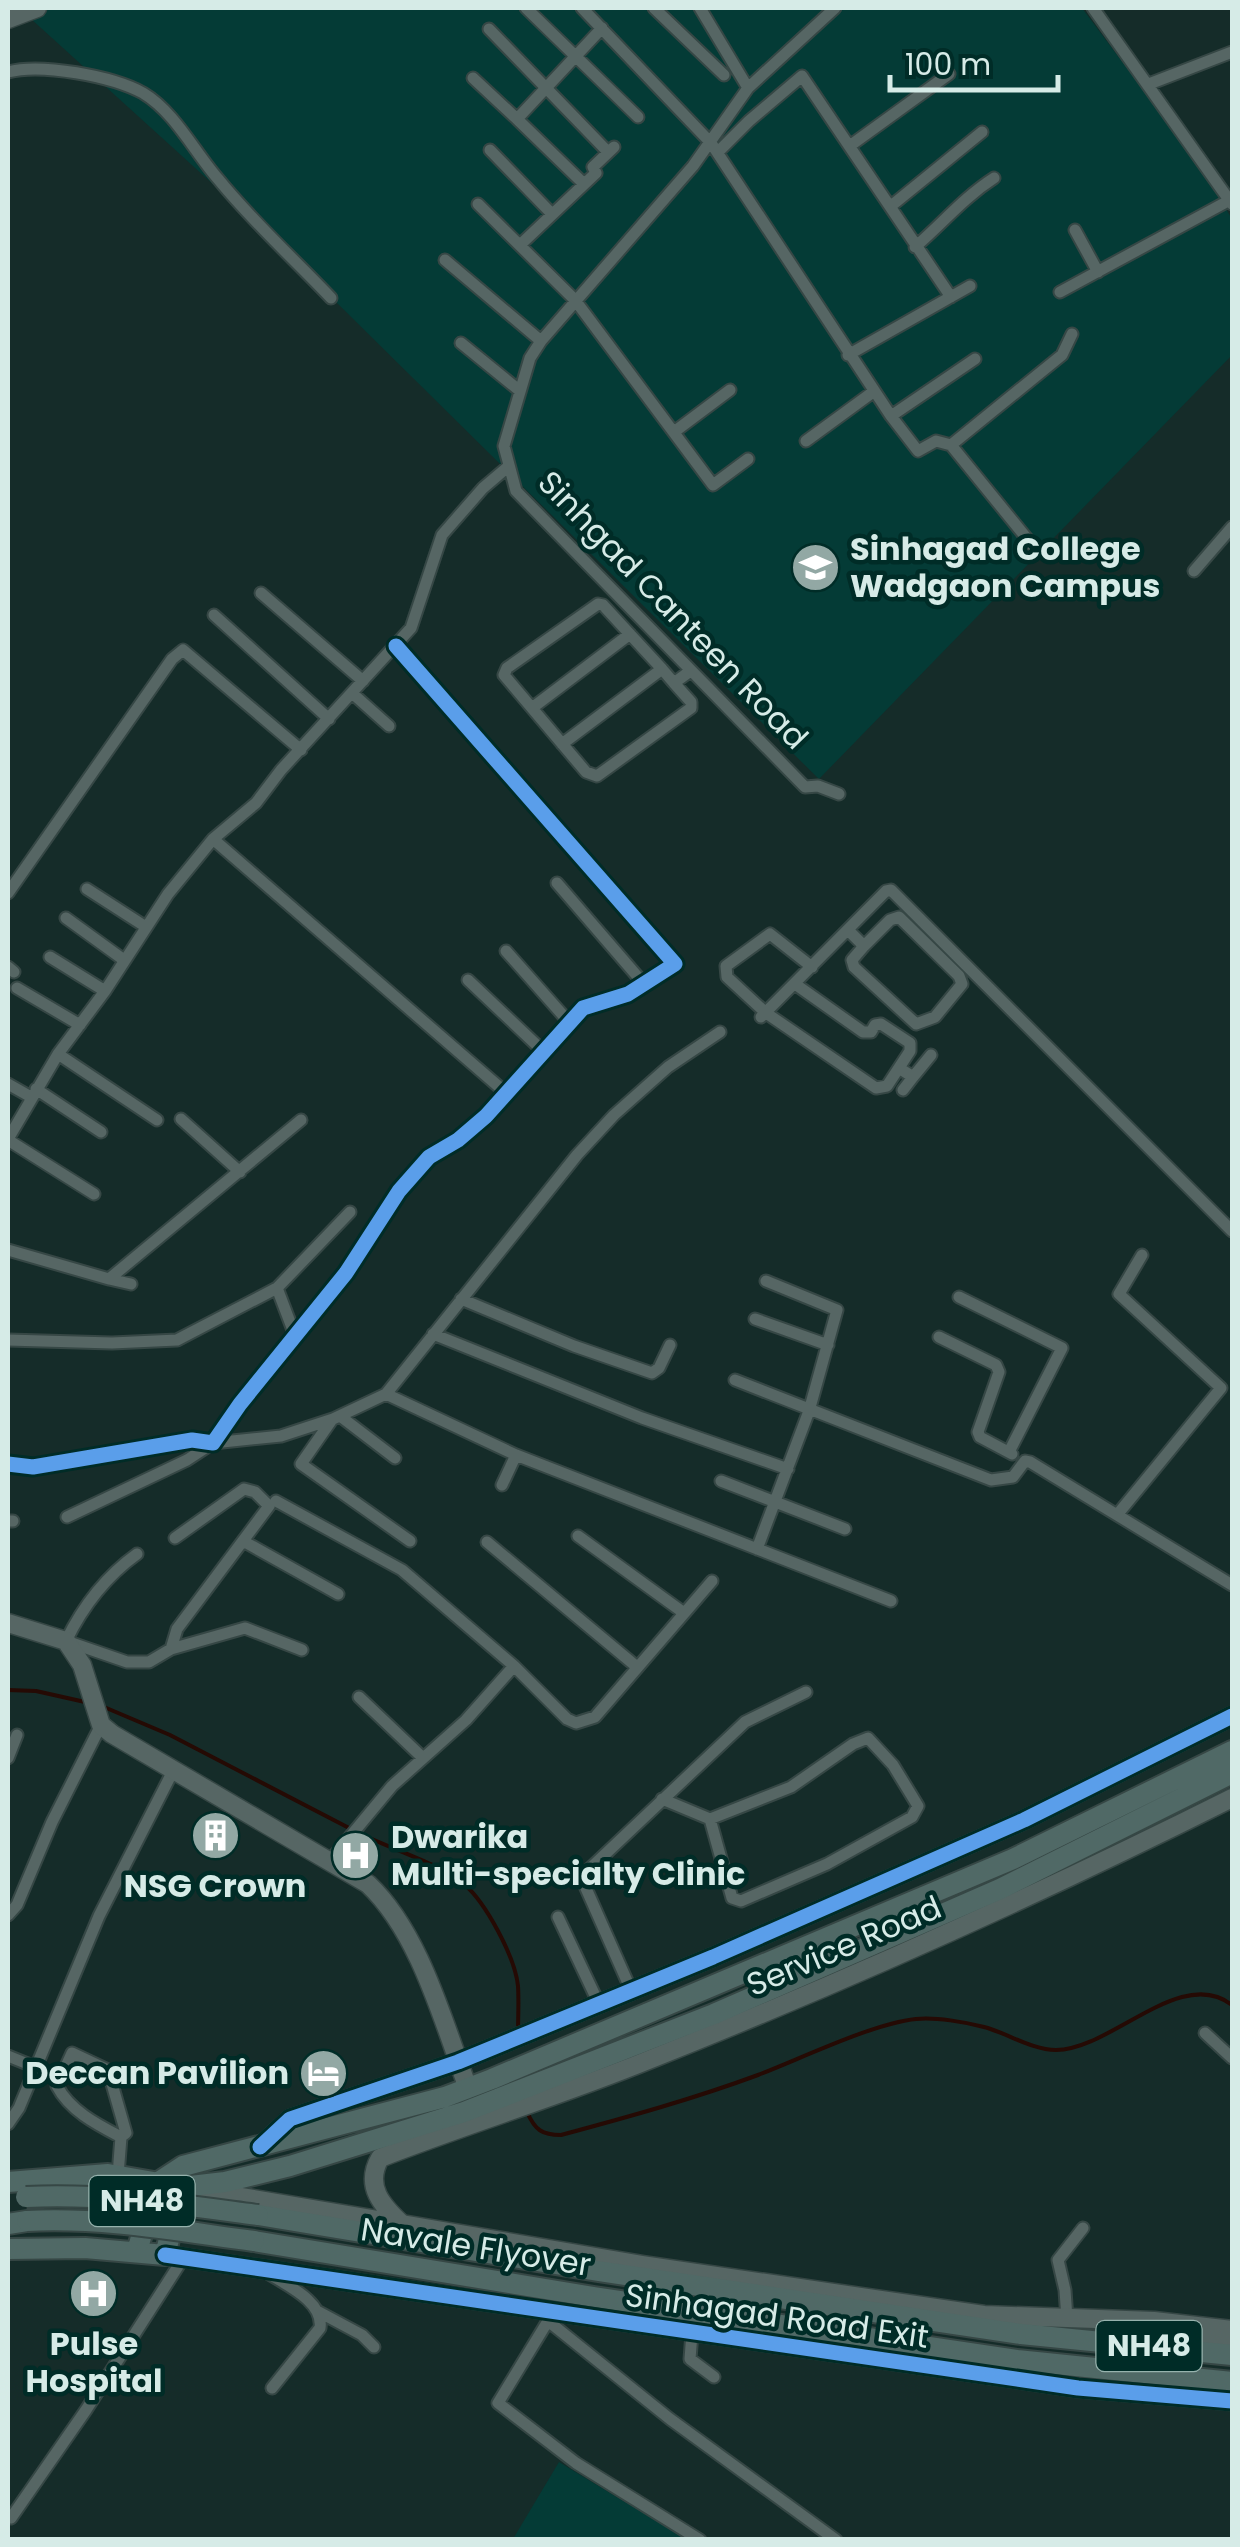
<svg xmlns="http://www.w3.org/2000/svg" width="1240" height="2547" font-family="Poppins,sans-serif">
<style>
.built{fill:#043b36}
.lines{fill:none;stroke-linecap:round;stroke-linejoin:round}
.stream{stroke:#250a04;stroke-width:4}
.street-casing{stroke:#364745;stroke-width:15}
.secondary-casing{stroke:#364745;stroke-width:21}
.highway-casing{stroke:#364745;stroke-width:24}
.street{stroke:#566664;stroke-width:11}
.secondary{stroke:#566664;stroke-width:18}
.highway{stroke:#506966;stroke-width:20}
.highway-bridge-casing{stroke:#364745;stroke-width:24;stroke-linecap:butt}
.highway-bridge{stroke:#506966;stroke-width:20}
.cycleway-casing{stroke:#002c27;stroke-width:21}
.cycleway{stroke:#5a9eea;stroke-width:15}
.labels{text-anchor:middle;stroke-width:9;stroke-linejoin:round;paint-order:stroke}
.shield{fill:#002c27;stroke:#96b2ad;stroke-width:2.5}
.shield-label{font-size:30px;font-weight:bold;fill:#d6ebe7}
.poi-label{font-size:32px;font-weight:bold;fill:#d6ebe7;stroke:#002c27;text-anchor:start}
.street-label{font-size:32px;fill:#d6ebe7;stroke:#002c27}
</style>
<rect width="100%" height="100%" fill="#152c29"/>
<!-- built -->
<path class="built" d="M19 8H1082L1200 166 1232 219V355L819 779 258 225Z
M559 2462 686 2539H513Z"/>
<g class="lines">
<!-- stream -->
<path class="stream" d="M8 1690 36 1691 85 1702
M104 1707 170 1735 351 1829
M359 1833C388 1848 443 1865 464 1884 486 1903 515 1957 518 1986 519 2002 518 2018 518 2033
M527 2112C535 2130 542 2135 561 2135 628 2117 693 2099 758 2075 800 2059 874 2023 916 2019 936 2017 965 2022 984 2027 1007 2033 1032 2050 1056 2050 1111 2050 1181 1965 1232 2005"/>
<defs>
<path id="street" d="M526 8 638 117
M582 8 711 143 891 416 975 359
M654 8 724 75
M700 8 748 88
M835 8 748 88 693 166 541 341 530 358 504 446 516 491 805 787 818 786 839 794
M1093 8 1232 204
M489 29 608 152
M8 72C41 63 112 76 143 93 175 112 195 153 219 180 253 222 294 259 331 298
M473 78 517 119 602 28
M1149 84 1232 52
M517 119 584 184
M851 145 949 74
M490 150 552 214
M718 152 749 121 802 76 951 297
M478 204 575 300 713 485 748 459
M891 206 982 132
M1075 230 1098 272
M520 245 596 173 593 167 614 147
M915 247C943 223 963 198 994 178
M445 260 541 341
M1060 292 1230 200
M461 343 520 391
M848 355 970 286
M891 416 918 451 936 441 951 445 1033 546
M674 432 730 390
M806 441 873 392
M951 445 1062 355 1072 334
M1194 571 1232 527
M261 593 363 681
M214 615 329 719
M662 669 603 605 598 604 507 668 504 675 586 772 597 776 691 708V702L674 683 689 672
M352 693 389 726
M532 708 630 634
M562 744 662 669 674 683
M213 839 505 1092
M557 883 644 984
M87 889 146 927
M8 893 172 659 183 650 301 750
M66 918 124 960
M848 930 864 946 852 960 854 967 916 1024 935 1017 962 984 959 976 899 917 890 920 864 946
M506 951 568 1021
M50 957 105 991
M8 967 14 972
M468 980 544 1052
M795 984 863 1032H871L875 1025 881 1024 910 1043V1051L887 1086 876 1088 766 1013 727 977 726 966 770 934 812 967
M17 988 80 1025
M761 1017 886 891 891 890 1232 1231
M58 1054 157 1120
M899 1068 913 1077 903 1090
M913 1077 931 1055
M8 1084 31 1097
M36 1089 101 1132
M181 1119 240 1172
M8 1139 58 1054 105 991 168 894 213 839 256 803 281 770 411 628 442 535 483 488 509 466
M8 1140 94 1194
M8 1250 109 1279 301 1120
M109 1279 131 1284
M959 1297 1062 1348 1009 1452
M461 1299 574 1346 652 1373 659 1368 670 1345
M755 1319 828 1345
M433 1334 642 1418 788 1469
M939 1337 996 1365 999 1372 978 1432 980 1437 1012 1454
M296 1338 277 1288 350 1212
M8 1340 112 1343 177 1340 277 1288
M735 1380 991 1480 1013 1477 1025 1461 1030 1462 1232 1585
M386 1394 516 1455 891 1601
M340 1416 395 1458
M331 1421 301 1464 410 1541
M8 1464 33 1467 192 1440 213 1443 240 1404 346 1273 399 1191 429 1157 458 1140 486 1116 583 1008 628 994 675 964 396 646
M721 1481 845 1529
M502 1485 516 1455
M276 1501 402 1570 514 1666 567 1719 576 1723 595 1717 712 1581
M1117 1515 1221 1388 1119 1294 1142 1255
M67 1517 187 1460 213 1443 281 1436 333 1419 386 1394 577 1155 614 1115 668 1067 720 1032
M8 1521H13
M578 1536 684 1613
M243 1541 338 1594
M487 1542 637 1667
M757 1549 809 1411 837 1310 766 1281
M137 1554C105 1577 83 1606 66 1641L127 1662H149L171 1649 177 1629 269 1506 255 1492 244 1489 175 1538
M171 1649 245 1628 302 1650
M359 1697 423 1758
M8 1758 17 1735
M662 1799 710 1819 791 1787 853 1744 868 1738 893 1765 918 1806 912 1817 827 1864 741 1901 732 1898 710 1819
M329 1862 392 1786 466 1720 514 1666
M8 1915 17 1905 52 1822 101 1725
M558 1917 599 2004
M631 1990 581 1877 745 1722 806 1692
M1205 2033 1232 2058
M8 2056 35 2067
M8 2124 19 2108 99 1916 174 1769
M118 2175 121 2137 126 2133 108 2070 72 2053 57 2086C70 2111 98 2125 121 2137
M266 2272C286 2285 324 2301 320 2328L272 2388
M319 2312 362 2335 374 2347
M551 2316 498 2403 576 2463 700 2540
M1067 2319 1065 2290 1058 2260 1083 2228
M548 2321 670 2419 836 2540
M692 2333 690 2359 714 2377
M11 2518 86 2410 184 2257"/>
<path id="secondary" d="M8 19 37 8
M8 1623 66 1641 82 1665 101 1725 112 1734 368 1884C420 1933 443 2022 468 2088
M262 2145 290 2119 458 2062 713 1957 1024 1820 1232 1716
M194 2189 643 2265 984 2315 1154 2321 1232 2330
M403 2225C382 2206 364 2186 380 2158 470 2123 563 2095 651 2059 849 1980 1042 1893 1232 1798
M165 2255 1078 2388 1232 2401
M1201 2336 1232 2343"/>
<path id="highway" d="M8 2182 108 2174 182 2187 225 2182 290 2166 464 2112 714 2014 1000 1889 1232 1773
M258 2215 598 2271 1021 2334 1232 2355
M8 2224 27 2221
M254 2241 594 2297 1017 2360 1232 2382
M8 2249 85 2248 165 2255 181 2192
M137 2251 157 2183 183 2166 445 2097 492 2079 1013 1859 1232 1751
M993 2374H1036"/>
</defs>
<!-- street casing -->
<use href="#street" class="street-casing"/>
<!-- secondary casing -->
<use href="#secondary" class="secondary-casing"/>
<!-- highway casing -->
<use href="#highway" class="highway-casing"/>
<!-- street -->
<use href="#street" class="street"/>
<!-- secondary -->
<use href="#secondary" class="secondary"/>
<!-- highway -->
<use href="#highway" class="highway"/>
<defs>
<path id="highway-bridge" d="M26 2197C104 2193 181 2205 258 2215
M27 2221C104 2217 178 2231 254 2241"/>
</defs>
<!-- highway-bridge casing -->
<use href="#highway-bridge" class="highway-bridge-casing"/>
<!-- highway-bridge -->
<use href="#highway-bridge" class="highway-bridge"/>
<defs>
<path id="cycleway" d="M8 1464 33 1467 192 1440 213 1443 240 1404 346 1273 399 1191 429 1157 458 1140 486 1116 583 1008 628 994 675 964 396 646
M260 2147 290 2119 458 2062 713 1957 1024 1820 1232 1716
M165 2255 1078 2388 1232 2401"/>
</defs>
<!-- cycleway casing -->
<use href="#cycleway" class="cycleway-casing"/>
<!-- cycleway -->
<use href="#cycleway" class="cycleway"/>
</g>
<!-- icons -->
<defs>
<symbol id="university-disc" viewBox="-11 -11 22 22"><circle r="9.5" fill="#92a8a4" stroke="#002c27"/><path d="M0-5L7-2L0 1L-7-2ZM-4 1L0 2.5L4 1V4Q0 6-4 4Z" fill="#fff"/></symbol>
<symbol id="building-disc" viewBox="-11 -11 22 22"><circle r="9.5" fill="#92a8a4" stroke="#002c27"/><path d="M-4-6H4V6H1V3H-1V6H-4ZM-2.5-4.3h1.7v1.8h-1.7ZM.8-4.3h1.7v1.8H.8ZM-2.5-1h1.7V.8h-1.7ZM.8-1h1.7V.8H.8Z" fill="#fff"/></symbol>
<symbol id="hospital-disc" viewBox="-11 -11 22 22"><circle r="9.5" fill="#92a8a4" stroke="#002c27"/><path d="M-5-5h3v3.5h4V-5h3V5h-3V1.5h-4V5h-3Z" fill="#fff"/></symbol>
<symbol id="hotel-disc" viewBox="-11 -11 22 22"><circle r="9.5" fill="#92a8a4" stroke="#002c27"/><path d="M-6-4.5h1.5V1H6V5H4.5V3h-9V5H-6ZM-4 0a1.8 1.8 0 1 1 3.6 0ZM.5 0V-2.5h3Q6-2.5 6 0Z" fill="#fff"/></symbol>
</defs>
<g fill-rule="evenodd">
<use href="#university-disc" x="788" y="540" width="55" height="55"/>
<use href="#building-disc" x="188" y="1808" width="55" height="55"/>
<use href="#hospital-disc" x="328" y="1828" width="55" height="55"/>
<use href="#hotel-disc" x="296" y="2046" width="55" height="55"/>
<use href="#hospital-disc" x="66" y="2266" width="55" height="55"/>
</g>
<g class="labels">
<!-- shield labels -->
<g class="shield">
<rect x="89.5" y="2176" width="105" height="50" rx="8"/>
<rect x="1096.5" y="2321" width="105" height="50" rx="8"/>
</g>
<g class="shield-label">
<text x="142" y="2211">NH48</text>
<text x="1149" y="2356">NH48</text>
</g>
<!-- poi labels -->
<g class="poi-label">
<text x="850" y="560">Sinhagad College<tspan x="850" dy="37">Wadgaon Campus</tspan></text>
<text x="391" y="1848">Dwarika<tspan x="391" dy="37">Multi-specialty Clinic</tspan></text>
<text x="215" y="1897" text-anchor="middle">NSG Crown</text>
<text x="289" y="2084" text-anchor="end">Deccan Pavilion</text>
<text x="94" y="2355" text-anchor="middle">Pulse<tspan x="94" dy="37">Hospital</tspan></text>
</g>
<!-- street labels -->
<g class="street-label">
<text transform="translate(673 610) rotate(46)" y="11">Sinhgad Canteen Road</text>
<text transform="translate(844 1946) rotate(-23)" y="11">Service Road</text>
<text transform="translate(476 2247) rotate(9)" y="11">Navale Flyover</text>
<text transform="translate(777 2316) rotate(8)" y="11">Sinhagad Road Exit</text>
</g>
</g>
<!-- border -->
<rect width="1240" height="2547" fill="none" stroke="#d6ebe7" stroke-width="20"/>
<!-- scale -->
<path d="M890 75v15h168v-15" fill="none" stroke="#d6ebe7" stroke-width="5"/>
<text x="905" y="75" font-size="30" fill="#d6ebe7" stroke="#002c27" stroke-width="8" paint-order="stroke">100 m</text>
</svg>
